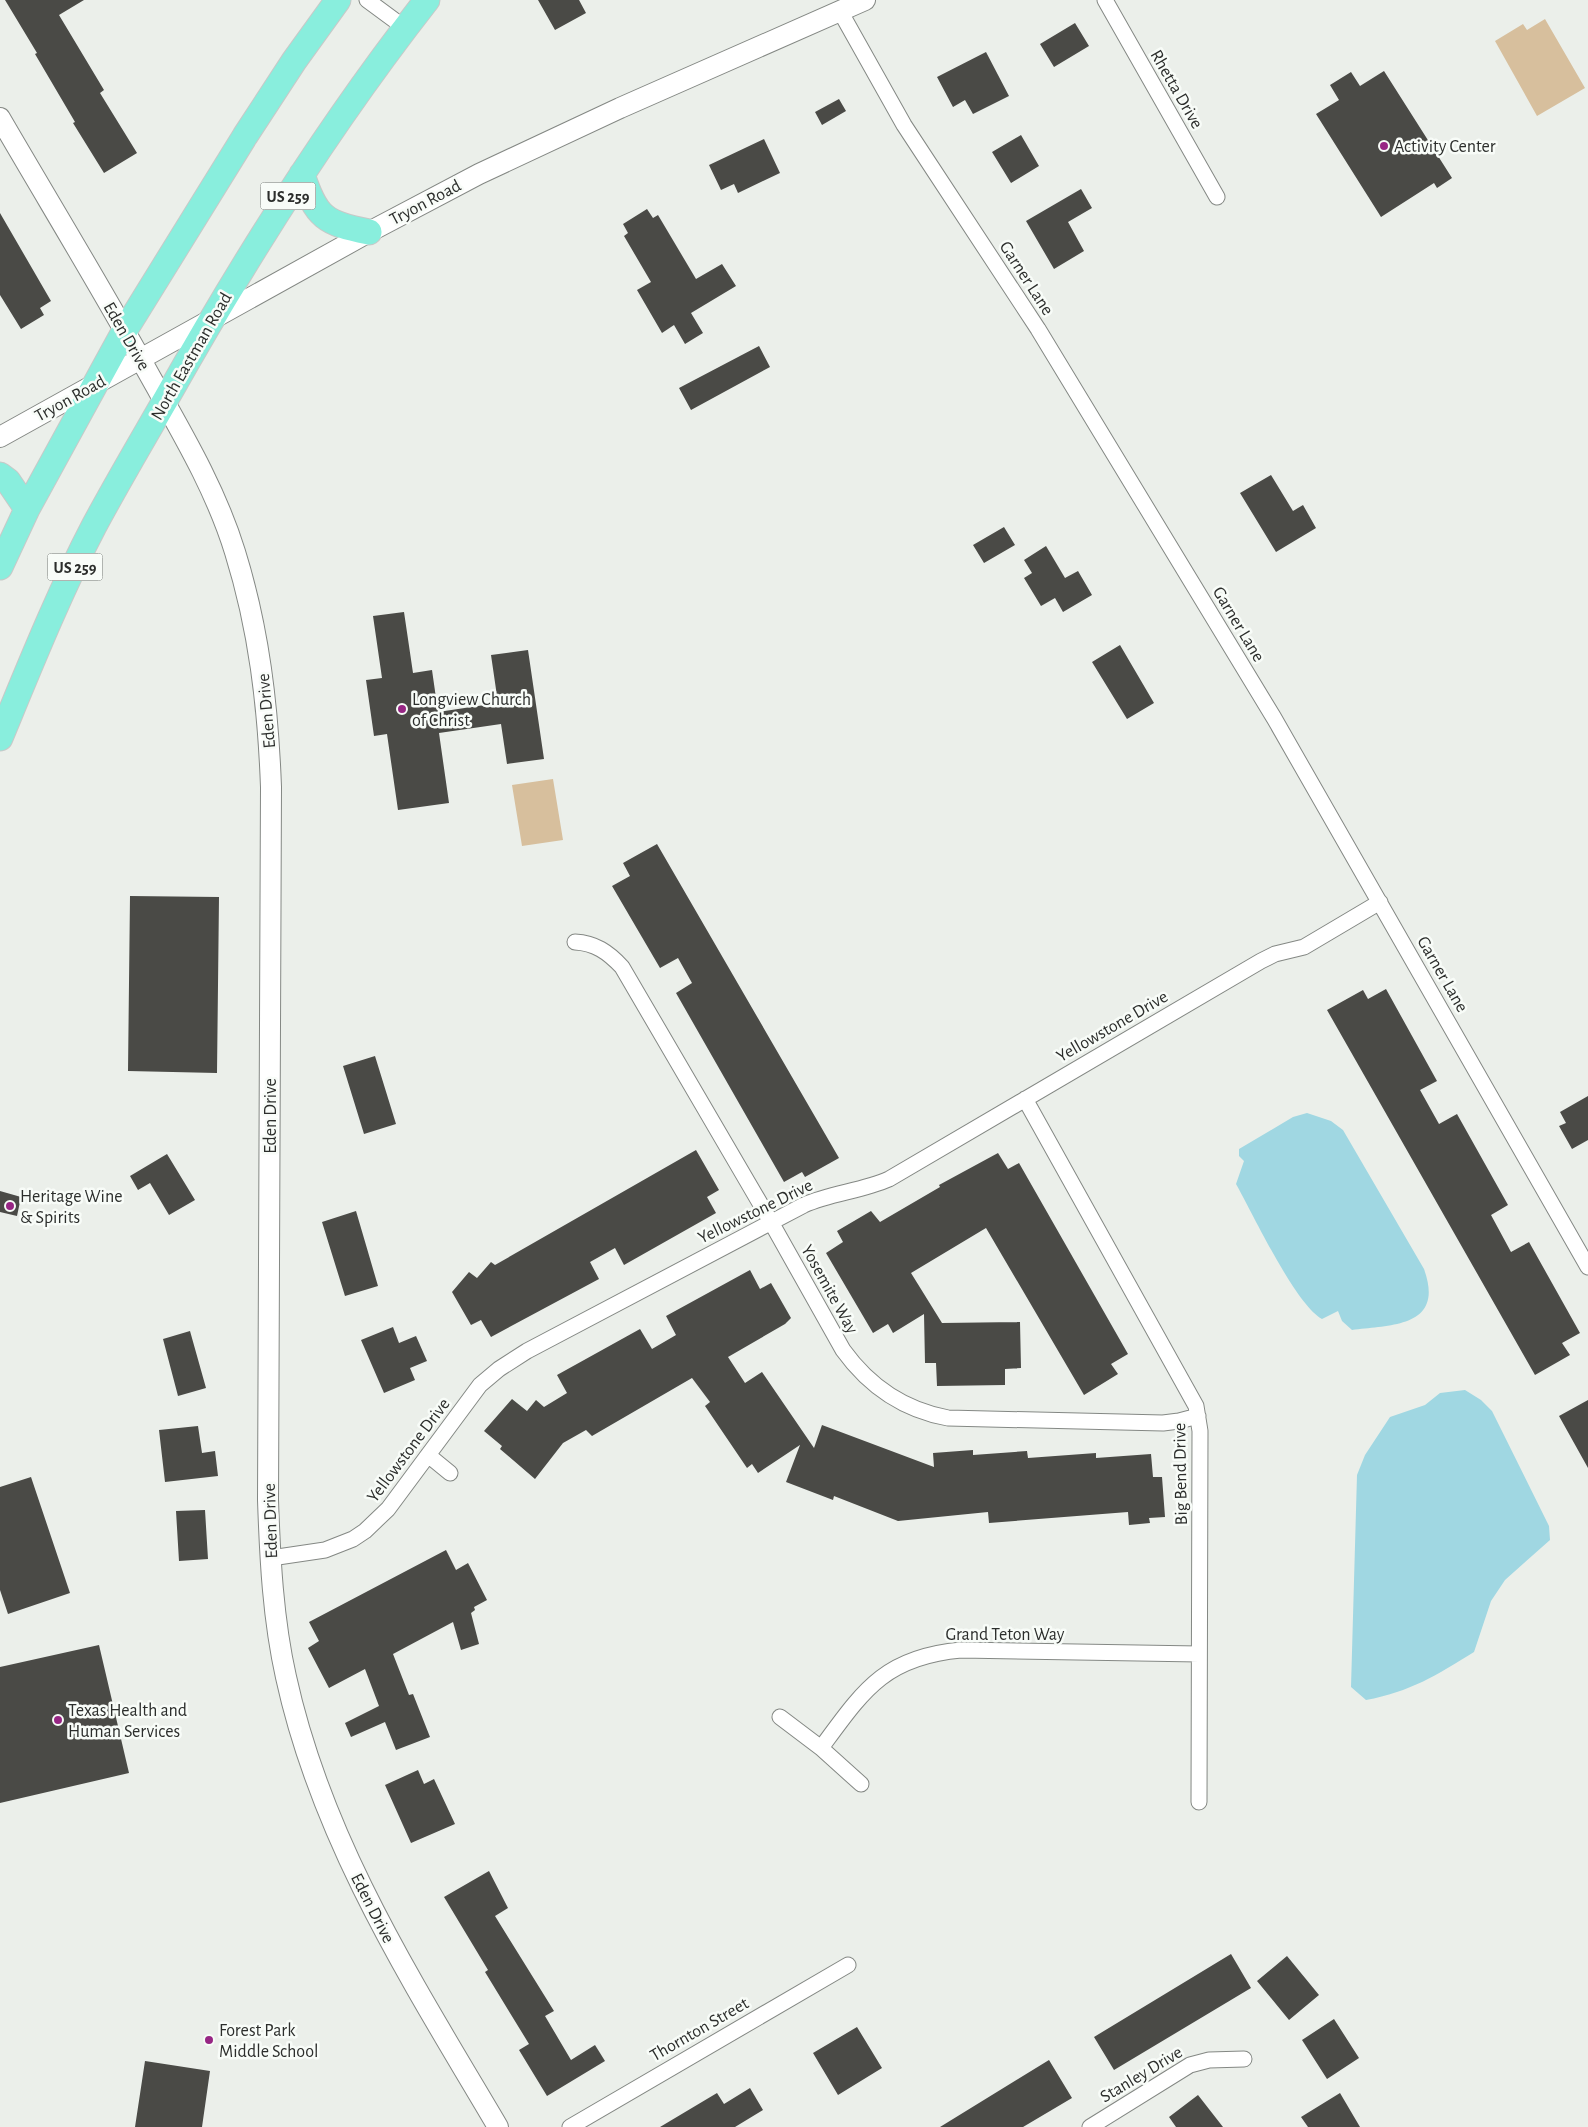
<svg xmlns="http://www.w3.org/2000/svg" width="1588" height="2127" font-family="'Alegreya Sans',sans-serif">
<style>
.green{fill:#d7bf9d}
.water{fill:#a0d7e2}
.building{fill:#4a4a46}
.lines{fill:none;stroke-linecap:round;stroke-linejoin:round}
.minor-casing{stroke:#848884;stroke-width:17}
.tertiary-casing{stroke:#848884;stroke-width:22}
.primary-casing{stroke:#c8c9c8;stroke-width:27}
.minor{stroke:#fff;stroke-width:15}
.tertiary{stroke:#fff;stroke-width:20}
.primary{stroke:#89eedd;stroke-width:25}
.poi-dot{fill:#972684;stroke:#f8fcf8;stroke-width:2}
.labels{text-anchor:middle;stroke-width:5;stroke-linejoin:round;paint-order:stroke}
.shield{fill:#f8fcf8;stroke:#696c69;stroke-width:1}
.shield-label{font-size:16px;font-weight:bold;fill:#2c2e2c}
.street-label{font-size:18px;fill:#2c2e2c;stroke:#f8fcf8}
.poi-label{font-size:18px;fill:#2c2e2c;stroke:#f8fcf8;text-anchor:start}
</style>
<rect width="100%" height="100%" fill="#ebefea"/>
<!-- green -->
<path class="green" d="M1545 19 1585 88 1537 116 1495 41 1523 24 1527 30Z
M553 779 563 840 522 846 512 785Z"/>
<!-- water -->
<path class="water" d="M1307 1113 1331 1121 1343 1130 1424 1269C1445 1327 1392 1325 1352 1330L1342 1321 1338 1311 1322 1319C1295 1304 1253 1214 1236 1184L1244 1161 1239 1156V1149L1293 1117Z
M1465 1390 1481 1400 1492 1411 1549 1526 1550 1540 1505 1580 1491 1601 1474 1652C1437 1675 1410 1692 1366 1700L1351 1687 1357 1475 1365 1455 1390 1417 1425 1405 1440 1393Z"/>
<!-- building -->
<path class="building" d="M5 0H84L59 15 104 90 100 93 137 153 104 173 73 123 75 122 35 54 37 53Z
M538 0H579L586 13 555 30Z
M1075 23 1089 46 1054 67 1040 44Z
M986 52 1009 96 973 114 965 100 953 107 937 77Z
M1384 71 1452 178 1437 188 1434 183 1381 217 1316 114 1339 100 1330 85 1351 72 1360 86Z
M839 99 846 111 822 125 815 112Z
M1021 135 1039 166 1011 183 992 152Z
M764 139 780 173 738 193 734 184 721 190 709 165Z
M1081 189 1092 208 1068 222 1084 251 1054 269 1026 221Z
M647 209 653 218 658 215 696 279 722 264 736 286 691 313 703 333 685 344 674 325 662 333 637 290 651 282 624 236 628 233 623 224Z
M0 213 51 301 40 308 44 315 21 329 0 295Z
M759 346 770 367 691 410 679 388Z
M1271 475 1293 511 1303 505 1316 528 1276 552 1240 493Z
M1004 527 1015 545 984 563 973 545Z
M1046 546 1065 578 1078 571 1092 595 1063 612 1055 598 1041 606 1024 578 1032 573 1024 560Z
M404 612 413 673 432 670 438 712 498 703 491 655 528 650 544 759 507 764 501 724 439 733 449 803 398 810 387 734 374 736 366 680 382 678 373 616Z
M1120 645 1154 703 1127 719 1092 662Z
M657 844 839 1158 805 1177 802 1172 784 1182 676 993 692 983 678 958 660 968 612 886 630 876 623 863Z
M130 896 219 897 217 1073 128 1071Z
M1386 989 1437 1081 1420 1090 1439 1124 1457 1114 1508 1205 1491 1215 1511 1252 1529 1242 1580 1333 1562 1343 1570 1355 1535 1375 1327 1010 1363 990 1368 999Z
M375 1056 396 1124 364 1134 343 1066Z
M1588 1096V1140L1572 1149 1559 1126 1566 1123 1560 1112Z
M696 1150 719 1190 707 1197 716 1213 624 1265 615 1248 590 1262 599 1279 491 1337 481 1320 471 1325 452 1292 469 1272 477 1278 491 1262 495 1265Z
M998 1153 1008 1169 1019 1163 1128 1354 1111 1364 1118 1374 1084 1395 986 1228 911 1273 942 1323 1020 1322 1021 1368 1005 1369V1385L937 1386 936 1363H925L924 1314 893 1333 888 1324 873 1333 826 1253 843 1242 837 1231 871 1211 880 1222 940 1187 939 1185Z
M167 1154 195 1200 169 1215 150 1183 138 1190 130 1176Z
M0 1191 21 1197 17 1216 0 1212Z
M356 1211 378 1286 345 1296 322 1222Z
M750 1270 760 1289 771 1283 791 1318 785 1324 728 1357 745 1383 762 1372 814 1448 822 1425 934 1467 933 1453 973 1450V1455L1027 1451 1028 1458 1096 1453V1458L1151 1454 1153 1477H1162L1165 1517 1149 1518 1150 1523 1129 1525 1128 1512 989 1523 988 1512 898 1521 834 1496 833 1500 786 1482 800 1445 758 1473 752 1464 747 1468 705 1406 710 1402 692 1378 592 1436 586 1430 563 1443 535 1479 500 1449 502 1446 484 1431 512 1399 527 1411 536 1400 544 1407 567 1393 557 1375 640 1329 652 1349 676 1335 666 1316Z
M393 1327 399 1343 416 1336 427 1361 410 1368 415 1380 384 1393 361 1340Z
M190 1331 206 1388 178 1396 163 1339Z
M1588 1400V1468L1559 1416Z
M198 1426 202 1453 215 1451 218 1476 165 1482 159 1430Z
M31 1477 70 1593 8 1614 0 1590V1487Z
M205 1510 208 1559 179 1561 176 1511Z
M446 1550 456 1570 468 1563 487 1600 474 1607 475 1610 471 1613 479 1644 461 1650 453 1622 393 1654 409 1695 413 1694 430 1737 396 1750 385 1722 351 1737 345 1723 379 1706 365 1669 329 1688 308 1648 319 1641 309 1622Z
M99 1645 129 1773 0 1803V1667Z
M418 1770 424 1784 434 1779 455 1824 411 1843 385 1785Z
M489 1871 508 1908 495 1916 554 2011 545 2016 571 2060 595 2045 605 2061 547 2096 519 2050 529 2044 485 1972 488 1970 444 1897Z
M1231 1954 1251 1988 1114 2070 1094 2037Z
M1287 1956 1319 1995 1289 2020 1257 1981Z
M1334 2019 1359 2058 1327 2079 1302 2040Z
M857 2027 882 2068 838 2095 813 2053Z
M1049 2060 1072 2098 1023 2127H940Z
M145 2061 210 2071 202 2127H135Z
M750 2088 763 2110 735 2127H660L717 2093 724 2104Z
M1340 2093 1360 2127H1308L1301 2117Z
M1198 2095 1223 2127H1176L1169 2117Z"/>
<g class="lines">
<defs>
<path id="minor" d="M367 0 405 28
M1105 0 1217 197
M840 11 904 125 1038 329 1274 718 1588 1267
M575 942C595 943 608 952 622 967L771 1222 843 1350C869 1386 904 1410 948 1418L1163 1423 1179 1421 1198 1416
M1025 1099 1196 1406 1200 1431 1199 1802
M428 1455 450 1473
M271 1558 325 1550 353 1539 365 1531 388 1509 480 1385 499 1369 527 1351 804 1205C831 1193 862 1191 889 1179L1261 961 1275 954 1304 947 1380 902
M780 1717 821 1748 861 1784
M821 1748C863 1691 884 1657 961 1650L1199 1654
M570 2127 848 1965
M1090 2127 1190 2065 1209 2060 1244 2059"/>
<path id="tertiary" d="M0 118C50 204 102 289 150 376 182 433 216 490 235 552 259 629 268 706 271 787L268 1500C270 1559 273 1619 286 1677 322 1842 413 1983 498 2127
M0 437 369 232 479 174 620 108 865 0"/>
<path id="primary" d="M302 174C316 218 325 223 369 232
M0 475 8 481 27 509
M0 567 27 509 125 330 245 136 294 61 338 0
M0 738C29 668 59 593 94 526 117 483 142 441 166 399 244 260 329 125 427 0"/>
</defs>
<!-- minor casing -->
<use href="#minor" class="minor-casing"/>
<!-- tertiary casing -->
<use href="#tertiary" class="tertiary-casing"/>
<!-- primary casing -->
<use href="#primary" class="primary-casing"/>
<!-- minor -->
<use href="#minor" class="minor"/>
<!-- tertiary -->
<use href="#tertiary" class="tertiary"/>
<!-- primary -->
<use href="#primary" class="primary"/>
</g>
<!-- markers -->
<g class="poi-dot">
<circle cx="1384" cy="146" r="5"/>
<circle cx="402" cy="709" r="5"/>
<circle cx="10" cy="1206" r="5"/>
<circle cx="58" cy="1720" r="5"/>
<circle cx="209" cy="2040" r="5"/>
</g>
<g class="labels">
<!-- shield labels -->
<g class="shield">
<rect x="260.5" y="182.5" width="55" height="27" rx="4"/>
<rect x="47.5" y="553.5" width="55" height="27" rx="4"/>
</g>
<g class="shield-label">
<text x="288" y="202">US 259</text>
<text x="75" y="573">US 259</text>
</g>
<!-- street labels -->
<g class="street-label">
<text transform="translate(1177 89) rotate(60)" y="6">Rhetta Drive</text>
<text transform="translate(425 202) rotate(-28)" y="6">Tryon Road</text>
<text transform="translate(1027 278) rotate(57)" y="6">Garner Lane</text>
<text transform="translate(127 336) rotate(60)" y="6">Eden Drive</text>
<text transform="translate(191 356) rotate(-60)" y="6">North Eastman Road</text>
<text transform="translate(70 398) rotate(-29)" y="6">Tryon Road</text>
<text transform="translate(1239 624) rotate(59)" y="6">Garner Lane</text>
<text transform="translate(266 711) rotate(-95)" y="6">Eden Drive</text>
<text transform="translate(1443 974) rotate(60)" y="6">Garner Lane</text>
<text transform="translate(1112 1026) rotate(-30)" y="6">Yellowstone Drive</text>
<text transform="translate(270 1116) rotate(-90)" y="6">Eden Drive</text>
<text transform="translate(755 1211) rotate(-26)" y="6">Yellowstone Drive</text>
<text transform="translate(830 1289) rotate(61)" y="6">Yosemite Way</text>
<text transform="translate(408 1450) rotate(-53)" y="6">Yellowstone Drive</text>
<text transform="translate(1180 1474) rotate(-91)" y="6">Big Bend Drive</text>
<text transform="translate(270 1521) rotate(-92)" y="6">Eden Drive</text>
<text x="1005" y="1640">Grand Teton Way</text>
<text transform="translate(373 1908) rotate(63)" y="6">Eden Drive</text>
<text transform="translate(699 2029) rotate(-30)" y="6">Thornton Street</text>
<text transform="translate(1141 2074) rotate(-31)" y="6">Stanley Drive</text>
</g>
<!-- poi labels -->
<g class="poi-label">
<text x="1394" y="152">Activity Center</text>
<text x="412" y="705">Longview Church<tspan x="412" dy="21">of Christ</tspan></text>
<text x="20" y="1202">Heritage Wine<tspan x="20" dy="21">&amp; Spirits</tspan></text>
<text x="68" y="1716">Texas Health and<tspan x="68" dy="21">Human Services</tspan></text>
<text x="219" y="2036">Forest Park<tspan x="219" dy="21">Middle School</tspan></text>
</g>
</g>
</svg>
